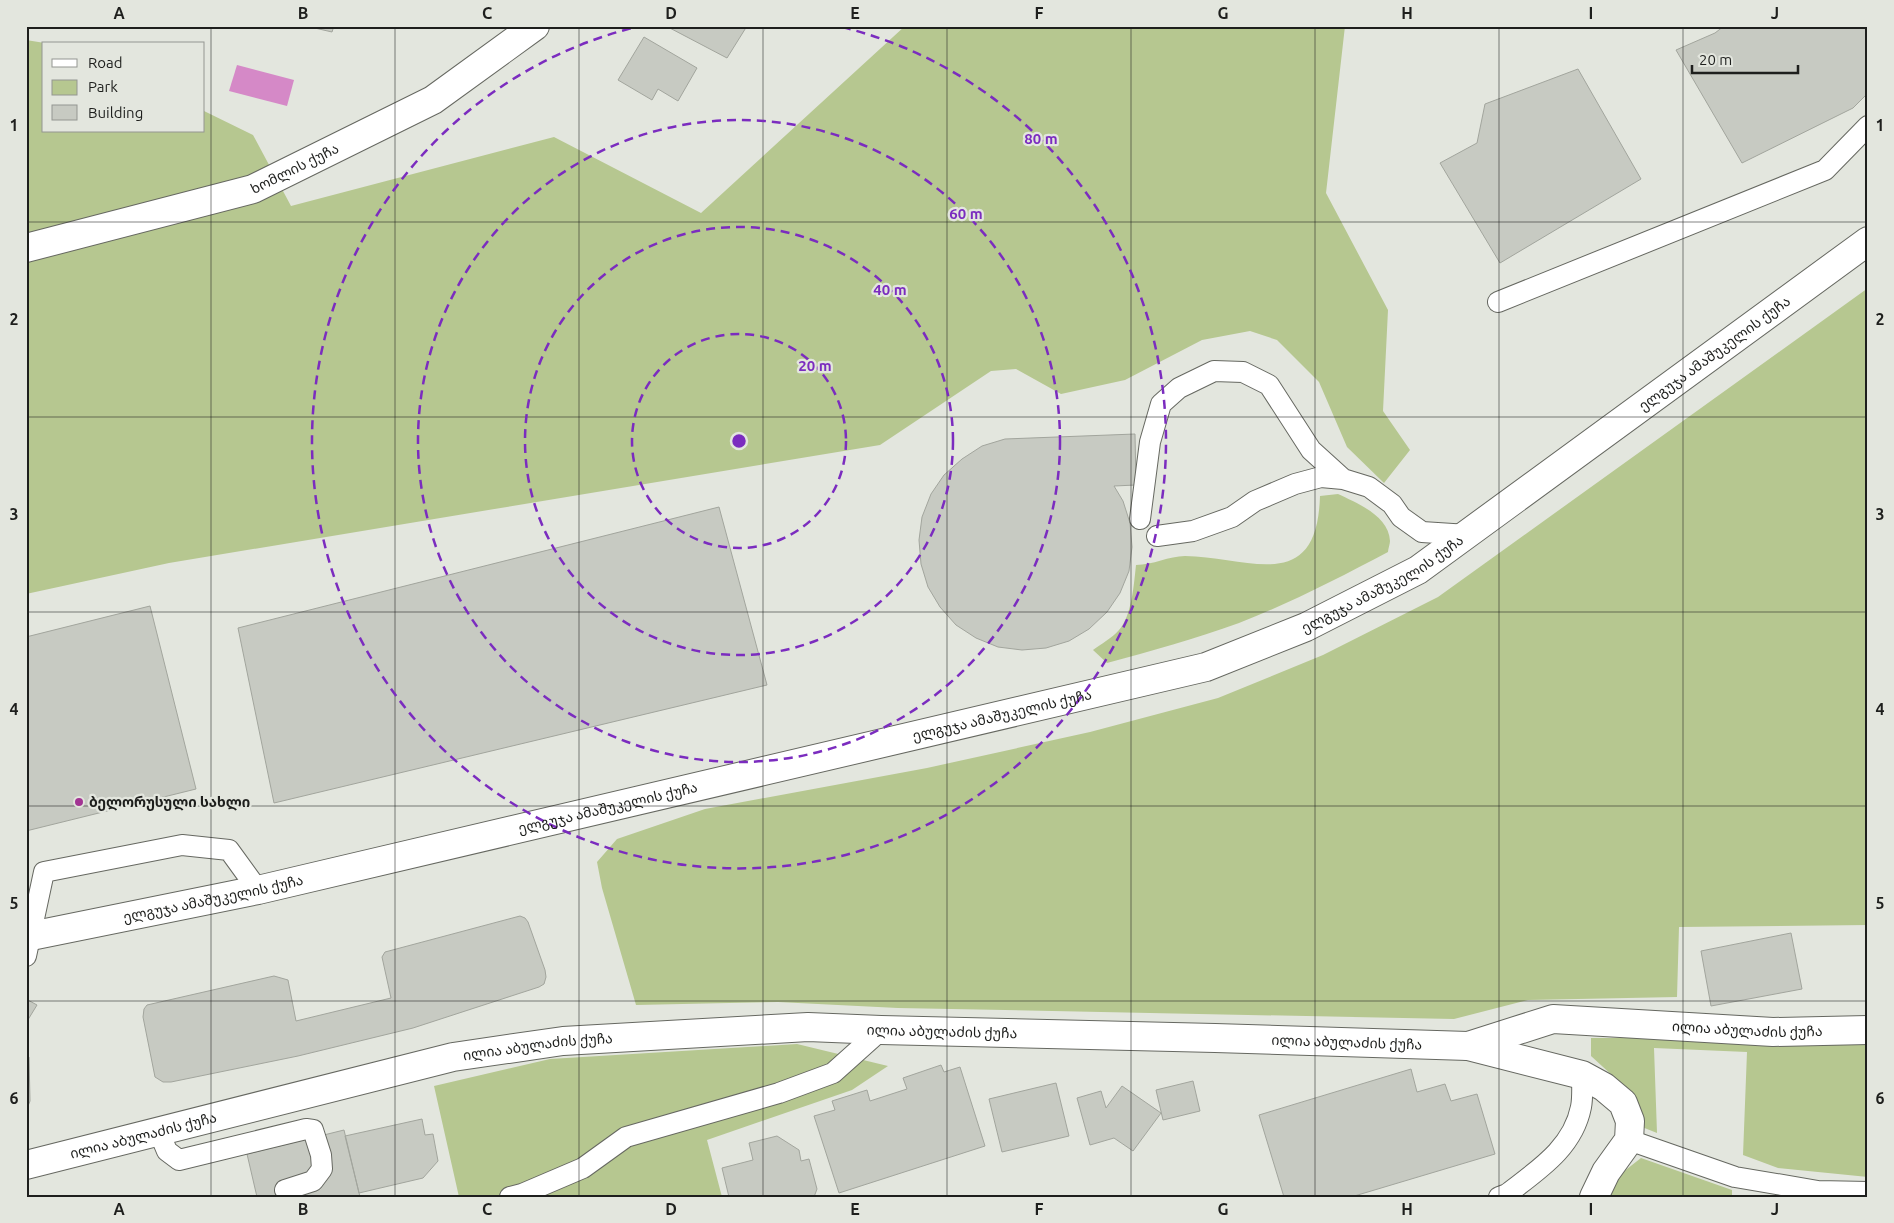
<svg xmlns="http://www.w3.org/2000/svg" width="1894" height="1223" font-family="Ubuntu,'Noto Sans Georgian',sans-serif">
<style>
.green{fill:#b6c790}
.water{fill:#d589c7}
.building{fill:#c7cac2;stroke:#a2a59d}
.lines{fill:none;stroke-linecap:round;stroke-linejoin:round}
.service-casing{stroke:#666861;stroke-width:22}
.minor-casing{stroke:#666861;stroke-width:30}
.secondary-casing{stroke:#666861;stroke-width:30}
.service{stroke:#fff;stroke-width:20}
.minor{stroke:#fff;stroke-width:28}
.secondary{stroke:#fff;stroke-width:28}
.grid{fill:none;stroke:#1e1f1d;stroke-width:1;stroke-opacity:0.55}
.ring{fill:none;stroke:#7b2cbf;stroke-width:2.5;stroke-dasharray:9 6}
.poi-dot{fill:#a23493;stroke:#e3e6de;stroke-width:2}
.labels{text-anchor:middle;stroke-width:4.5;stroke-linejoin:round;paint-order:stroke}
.street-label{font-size:14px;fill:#1e1f1d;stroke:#e3e6de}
.poi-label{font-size:14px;font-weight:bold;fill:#1e1f1d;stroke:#e3e6de;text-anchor:start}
.centre{fill:#7b2cbf;stroke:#e3e6de;stroke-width:2.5}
.ring-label{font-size:15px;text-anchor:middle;font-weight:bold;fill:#7b2cbf;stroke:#e3e6de;stroke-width:4.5;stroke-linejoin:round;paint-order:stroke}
.neatline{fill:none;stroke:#1e1f1d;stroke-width:2}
.grid-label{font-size:16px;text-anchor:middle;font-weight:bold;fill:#1e1f1d}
</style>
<rect width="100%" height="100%" fill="#e3e6de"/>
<!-- green -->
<path class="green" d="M905 26H1345L1326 193 1388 310 1383 411 1410 450 1384 483 1347 447 1319 382 1277 340 1250 331 1202 340 1125 380 1061 394 1016 369 991 371 880 445 169 563 26 594V40L51 44H44V131H204V111L253 135 291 206 554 137 701 213Z
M1868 288V925L1679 927 1677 997 1528 1000 1454 1019 898 1008 778 1002 636 1005 602 888 597 862 617 839 705 809 927 768 1090 732 1218 698 1323 655 1438 597Z
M1338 494C1357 503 1389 516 1390 541 1390 544 1388 549 1388 552 1339 578 1290 603 1239 623 1195 639 1151 651 1107 663L1093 650C1101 644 1112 638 1119 630 1132 616 1134 583 1136 565 1153 565 1169 556 1185 556 1249 557 1317 596 1320 496Z
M1591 1038H1868V1177L1778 1168 1743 1155 1747 1052 1654 1048 1657 1133 1642 1127 1638 1110 1614 1077 1591 1056Z
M797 1044 888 1066 852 1090 707 1140 722 1197H558V1195L549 1197H459L434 1086 550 1059Z
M1641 1158 1732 1190V1197H1607L1609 1183Z"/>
<!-- water -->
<path class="water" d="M237 65 294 80 287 106 229 91Z"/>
<!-- building -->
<path class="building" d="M306 26H334L332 32Z
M666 26H747L727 58Z
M1724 26H1868V93L1853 108 1742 163 1676 50 1715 33Z
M644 37 697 68 678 101 658 89 652 100 618 80Z
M1578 69 1641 179 1500 263 1440 163 1477 143 1485 104Z
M1135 434 1136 485 1114 486 1123 501 1130 523 1132 547 1129 571 1120 593 1107 612 1089 629 1069 641 1046 648 1022 650 998 647 976 638 956 625 940 607 928 587 921 564 919 540 922 517 931 494 944 475 962 459 982 446 1005 439Z
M719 507 767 685 274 803 238 628Z
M150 606 196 789 26 831V637Z
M520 916 525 918 528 922 545 970 546 977 544 984 539 987 413 1028 298 1056 171 1082H163L155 1077 143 1017 144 1009 147 1005 274 976 288 980 296 1021 391 998 382 957 385 952Z
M1791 933 1802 989 1711 1006 1701 951Z
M26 999 37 1005 26 1023Z
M26 1057H29L30 1101 26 1111Z
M941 1065 944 1072 960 1067 985 1146 839 1193 814 1116 835 1110 832 1101 867 1090 870 1101 907 1089 903 1078Z
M1411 1069 1417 1092 1445 1084 1451 1101 1477 1094 1495 1154 1351 1197H1284L1259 1115Z
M1193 1081 1200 1111 1163 1120 1156 1090Z
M1056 1083 1069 1136 1002 1152 989 1099Z
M1122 1086 1161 1113 1133 1151 1114 1138 1090 1145 1077 1098 1101 1091 1106 1108Z
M422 1119 425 1135 433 1134 438 1161 423 1178 359 1193 345 1136Z
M344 1130 360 1197H257L247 1154Z
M777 1136 799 1150 801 1161 809 1159 817 1189 814 1197H729L722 1168 753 1160 749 1143Z"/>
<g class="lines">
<defs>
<path id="service" d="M1498 302 1825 170 1868 126
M1140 519 1150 442 1161 404 1179 388 1214 371 1243 372 1269 385 1311 450 1343 479
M1157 536 1193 531 1232 517 1255 501 1295 484 1321 477 1343 479 1369 487 1392 504 1401 517 1422 532 1468 535
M26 956 44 872 182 845 229 850 258 890
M159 1132 167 1151 179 1160 306 1129 313 1130 321 1155 322 1169 313 1181 285 1190
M1629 1140 1735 1177 1818 1191 1868 1192
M510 1197 522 1194 583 1168 626 1137 779 1093 833 1073 881 1030
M1499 1197 1507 1194C1538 1170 1573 1148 1581 1107 1583 1097 1582 1085 1582 1075"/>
<g id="minor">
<path id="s1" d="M26 248 253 189 433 100 535 26"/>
<path d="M1468 1046 1582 1075 1604 1087 1623 1103 1630 1121 1629 1140 1606 1172 1594 1197"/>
<path id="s2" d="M26 1165 453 1057 563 1041 808 1027 881 1030 1215 1038 1468 1046 1553 1019 1773 1032 1868 1030"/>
</g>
<g id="secondary">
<path id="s3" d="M26 937 258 890 1206 667 1306 627 1418 570 1868 241"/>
</g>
</defs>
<!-- service casing -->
<use href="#service" class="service-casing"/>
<!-- minor casing -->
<use href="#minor" class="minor-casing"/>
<!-- secondary casing -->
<use href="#secondary" class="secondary-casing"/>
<!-- service -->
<use href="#service" class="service"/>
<!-- minor -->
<use href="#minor" class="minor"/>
<!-- secondary -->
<use href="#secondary" class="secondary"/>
</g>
<!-- grid -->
<path class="grid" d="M211 26V1197M395 26V1197M579 26V1197M763 26V1197M947 26V1197M1131 26V1197M1315 26V1197M1499 26V1197M1683 26V1197M26 222H1868M26 417H1868M26 612H1868M26 806H1868M26 1001H1868"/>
<!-- distance rings -->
<g class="ring">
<circle cx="739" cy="441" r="107"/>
<circle cx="739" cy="441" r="214"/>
<circle cx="739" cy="441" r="321"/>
<path d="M842 27A427 427 0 1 1 636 27"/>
</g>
<!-- markers -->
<circle class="poi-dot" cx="79" cy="802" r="5"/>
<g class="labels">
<!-- street labels -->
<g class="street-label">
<text dy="5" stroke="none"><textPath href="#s1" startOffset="281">ხომლის ქუჩა</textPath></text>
<text dy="5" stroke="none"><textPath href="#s3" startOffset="1811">ელგუჯა ამაშუკელის ქუჩა</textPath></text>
<text dy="5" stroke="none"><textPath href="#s3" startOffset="1406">ელგუჯა ამაშუკელის ქუჩა</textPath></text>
<text dy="5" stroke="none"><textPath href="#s3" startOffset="1001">ელგუჯა ამაშუკელის ქუჩა</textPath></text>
<text dy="5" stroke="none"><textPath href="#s3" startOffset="596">ელგუჯა ამაშუკელის ქუჩა</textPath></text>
<text dy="5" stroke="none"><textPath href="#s3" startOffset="191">ელგუჯა ამაშუკელის ქუჩა</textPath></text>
<text dy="5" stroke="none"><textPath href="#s2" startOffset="1741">ილია აბულაძის ქუჩა</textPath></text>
<text dy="5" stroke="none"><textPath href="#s2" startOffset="931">ილია აბულაძის ქუჩა</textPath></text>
<text dy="5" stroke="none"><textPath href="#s2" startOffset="1336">ილია აბულაძის ქუჩა</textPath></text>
<text dy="5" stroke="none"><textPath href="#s2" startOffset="526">ილია აბულაძის ქუჩა</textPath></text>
<text dy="5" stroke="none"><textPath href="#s2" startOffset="121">ილია აბულაძის ქუჩა</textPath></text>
</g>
<!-- poi labels -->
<g class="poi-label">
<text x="89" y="807">ბელორუსული სახლი</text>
</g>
</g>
<circle cx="739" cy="441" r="8" class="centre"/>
<g class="ring-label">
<text x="1041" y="144">80 m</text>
<text x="966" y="219">60 m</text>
<text x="890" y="295">40 m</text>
<text x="815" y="371">20 m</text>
</g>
<!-- border -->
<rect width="1894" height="1223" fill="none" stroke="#e3e6de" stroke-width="55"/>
<!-- legend -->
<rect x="42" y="42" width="162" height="90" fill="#e3e6de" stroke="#949691"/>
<rect x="52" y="59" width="25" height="8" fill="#ffffff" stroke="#949691"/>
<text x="88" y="68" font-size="15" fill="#1e1f1d">Road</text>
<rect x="52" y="80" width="25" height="15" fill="#b6c790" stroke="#949691"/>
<text x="88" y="92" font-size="15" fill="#1e1f1d">Park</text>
<rect x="52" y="105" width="25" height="15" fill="#c7cac2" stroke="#949691"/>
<text x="88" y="118" font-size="15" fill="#1e1f1d">Building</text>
<!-- scale -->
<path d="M1692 65v8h106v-8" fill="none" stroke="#1e1f1d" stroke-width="2.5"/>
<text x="1699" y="65" font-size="15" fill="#1e1f1d" stroke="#e3e6de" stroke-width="4" paint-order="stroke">20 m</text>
<rect x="28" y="28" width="1838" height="1168" class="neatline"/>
<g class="grid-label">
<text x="119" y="19">A</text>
<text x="303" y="19">B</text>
<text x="487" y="19">C</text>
<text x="671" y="19">D</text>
<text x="855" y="19">E</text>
<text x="1039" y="19">F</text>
<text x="1223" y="19">G</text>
<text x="1407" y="19">H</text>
<text x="1591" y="19">I</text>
<text x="1775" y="19">J</text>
<text x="14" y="131">1</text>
<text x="1880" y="131">1</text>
<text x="14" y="325">2</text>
<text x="1880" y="325">2</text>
<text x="14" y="520">3</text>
<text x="1880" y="520">3</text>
<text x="14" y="715">4</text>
<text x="1880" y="715">4</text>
<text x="14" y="909">5</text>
<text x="1880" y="909">5</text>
<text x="14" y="1104">6</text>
<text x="1880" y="1104">6</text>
<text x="119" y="1215">A</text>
<text x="303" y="1215">B</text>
<text x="487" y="1215">C</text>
<text x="671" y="1215">D</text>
<text x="855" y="1215">E</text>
<text x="1039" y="1215">F</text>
<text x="1223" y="1215">G</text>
<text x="1407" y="1215">H</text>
<text x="1591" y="1215">I</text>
<text x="1775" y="1215">J</text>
</g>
</svg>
